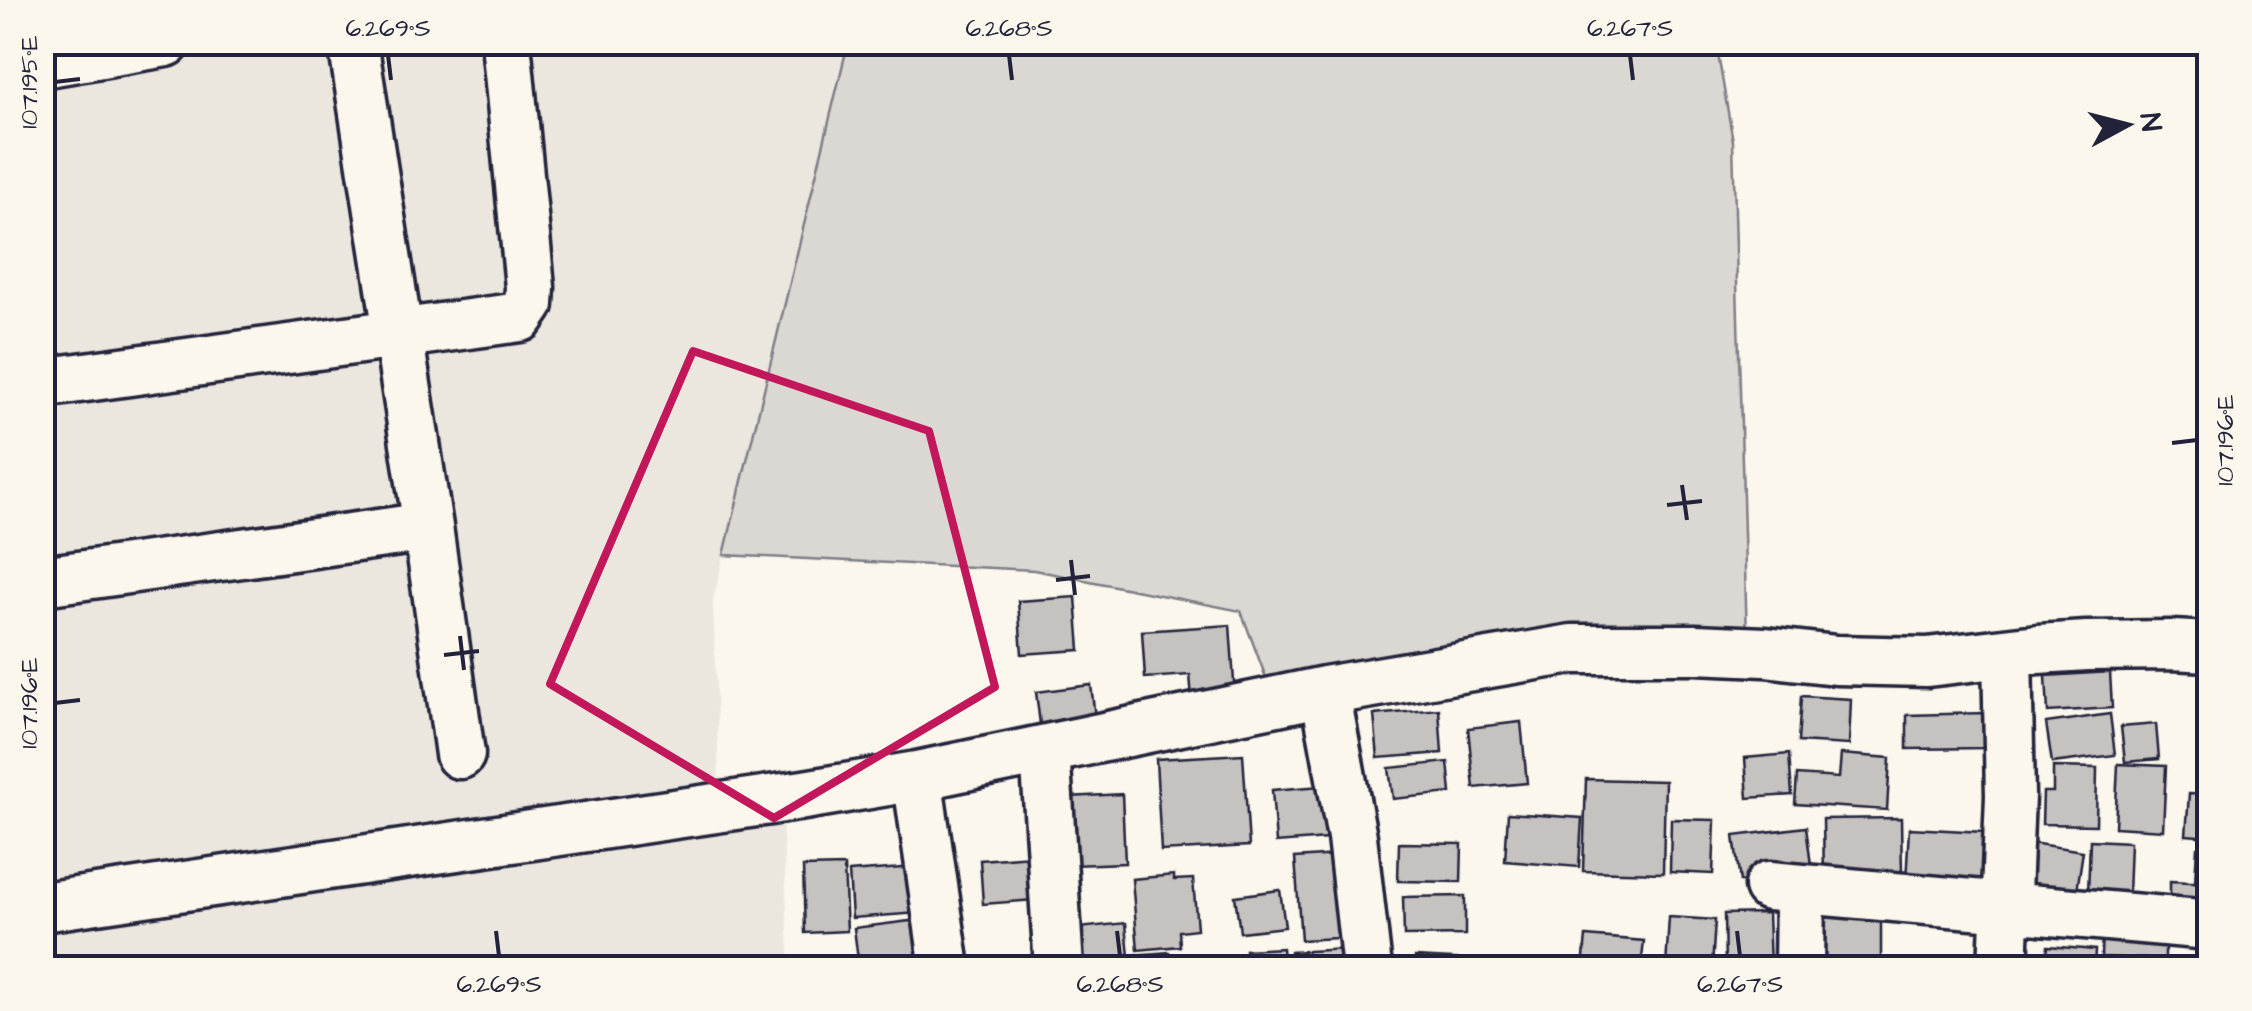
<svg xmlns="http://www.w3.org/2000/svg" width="2252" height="1011" font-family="'Architects Daughter',sans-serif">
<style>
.built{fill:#ebe7df}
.green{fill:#dbd8d3;stroke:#7e7d87;stroke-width:2.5}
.building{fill:#c6c2c0;stroke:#22223b;stroke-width:2.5}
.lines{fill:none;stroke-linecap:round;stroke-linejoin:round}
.minor-casing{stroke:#22223b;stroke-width:55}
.minor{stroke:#fbf7ec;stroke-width:48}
.marked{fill:none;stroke:#c2185b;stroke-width:8;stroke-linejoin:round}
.ticks{fill:none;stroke:#22223b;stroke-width:4}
.neatline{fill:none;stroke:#22223b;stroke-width:4}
.ticks-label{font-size:25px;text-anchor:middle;fill:#22223b}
</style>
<rect width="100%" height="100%" fill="#fbf7ec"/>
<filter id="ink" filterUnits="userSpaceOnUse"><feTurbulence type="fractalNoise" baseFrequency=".01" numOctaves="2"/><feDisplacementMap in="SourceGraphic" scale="20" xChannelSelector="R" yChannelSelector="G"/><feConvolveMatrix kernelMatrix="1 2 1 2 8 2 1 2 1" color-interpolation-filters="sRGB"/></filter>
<g filter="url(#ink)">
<!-- built -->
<path class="built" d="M42 43H848L713 600 720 811 781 798 790 968H43Z"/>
<!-- green -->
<path class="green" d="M848 43H1716L1733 141 1747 640 1653 624 1271 691 1241 611 1034 570 724 555Z"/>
<!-- building -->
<path class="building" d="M1076 597 1080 650 1022 654 1018 601Z
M1230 625 1235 696 1192 699 1190 675 1145 678 1142 631Z
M2110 672 2112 708 2048 712 2046 676Z
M1091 685 1096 725 1041 732 1036 692Z
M1801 696 1851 699 1849 745 1798 742Z
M1439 709 1442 753 1378 758 1374 715Z
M1985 713V748L1907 749V715Z
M2110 714 2115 755 2052 763 2046 723Z
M1521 722 1527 783 1474 788 1468 728Z
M2156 724 2159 759 2125 762 2121 727Z
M1243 754 1249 846 1161 851 1156 759Z
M1789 754 1792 795 1748 798 1745 758Z
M1841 754 1890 758 1887 810 1795 804 1797 775 1839 778Z
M1448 762 1451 793 1393 799 1389 768Z
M2118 764 2166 766 2163 830 2115 827Z
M2053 767 2097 768 2096 825 2042 824 2043 792H2053Z
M1586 779 1665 781 1663 873 1583 871Z
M1334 785 1339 838 1276 843 1272 790Z
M1122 794 1125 863 1072 865 1069 797Z
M2189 794 2210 795V837L2186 835Z
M1508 813 1582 818 1579 867 1505 861Z
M1901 818 1902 876 1824 877 1823 819Z
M1671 819 1715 820 1713 874 1670 872Z
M1806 827 1812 873 1740 882 1734 836Z
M1909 828 2003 833 2000 886 1906 882Z
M2090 840 2130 842 2128 896 2088 894Z
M1399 843 1462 844 1461 882 1398 881Z
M2031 843 2083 851 2076 897 2024 889Z
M2197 847H2210V883L2195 882Z
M1350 854 1356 937 1301 940 1295 858Z
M1046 855 1049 899 983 904 980 860Z
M844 866 847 931 805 933 803 867Z
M929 866 932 912 852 918 849 872Z
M1174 875V880L1193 879 1197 929 1179 931 1180 946 1138 950 1132 879Z
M2170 881 2210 883V918L2170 917Z
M1280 890 1285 927 1240 932 1235 896Z
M1465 896V935L1404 936 1403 897Z
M1768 913 1770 968H1725L1724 914Z
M1820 916 1881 917V964L1819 963Z
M1669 917 1715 920 1712 968H1666Z
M918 920 924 968H859L854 928Z
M1126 923 1130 968H1082L1078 928Z
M2102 929 2165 932V960L2101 957Z
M1586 936 1644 941 1641 968H1583Z
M2048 946 2095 950 2094 968H2046Z
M1282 948 1284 968H1247L1245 950Z
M1346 949 1348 968H1291L1290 952Z
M1169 952 1170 968H1134L1133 955Z
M1415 957 1470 960V968H1415Z
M1237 959 1238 968H1186L1185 964Z"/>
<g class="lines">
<defs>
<path id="minor" d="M353 42 428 527 460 754
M42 63 166 42
M42 383 520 317 529 304 530 287 506 42
M42 581 428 527
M1325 691 1352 837 1367 968
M1045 750 1059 968
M917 776 945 968
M1769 886 2210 925
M42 907 804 795 917 776 1325 691 1572 649H1695L1765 652 1836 660 1927 662 2038 649 2087 646 2172 645 2210 647
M1799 968 1800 890
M2003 968 2010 796 2007 653"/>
</defs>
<!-- minor casing -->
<use href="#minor" class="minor-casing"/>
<!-- minor -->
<use href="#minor" class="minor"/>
</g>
</g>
<!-- marked area -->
<path class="marked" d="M693 351 929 431 995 687 774 818 550 684Z"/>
<!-- ticks -->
<path class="ticks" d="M388 55 391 80M1009 55 1012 80M1630 55 1633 80M55 82 80 79M2172 443 2197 440M1682 485 1687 520M1667 505 1702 501M1071 560 1075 595M1056 580 1090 576M460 636 464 670M444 655 479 651M55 703 80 700M496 931 499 956M1117 931 1120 956M1737 931 1740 956"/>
<!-- margin -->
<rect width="2252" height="1011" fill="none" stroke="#fbf7ec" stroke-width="110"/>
<!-- north arrow -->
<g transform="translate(2127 125) rotate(83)" stroke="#fbf7ec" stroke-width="8" paint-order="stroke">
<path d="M0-8L18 38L0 25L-18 38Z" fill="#22223b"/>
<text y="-15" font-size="28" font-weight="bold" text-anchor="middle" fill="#22223b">N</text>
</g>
<rect x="55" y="55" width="2142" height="901" class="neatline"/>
<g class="ticks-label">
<text x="388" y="36">6.269°S</text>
<text x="1009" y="36">6.268°S</text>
<text x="1630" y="36">6.267°S</text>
<text transform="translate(28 82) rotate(-90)" y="9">107.195°E</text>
<text transform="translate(2224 440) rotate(-90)" y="9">107.196°E</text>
<text transform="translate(28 703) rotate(-90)" y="9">107.196°E</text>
<text x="499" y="992">6.269°S</text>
<text x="1120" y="992">6.268°S</text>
<text x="1740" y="992">6.267°S</text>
</g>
</svg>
